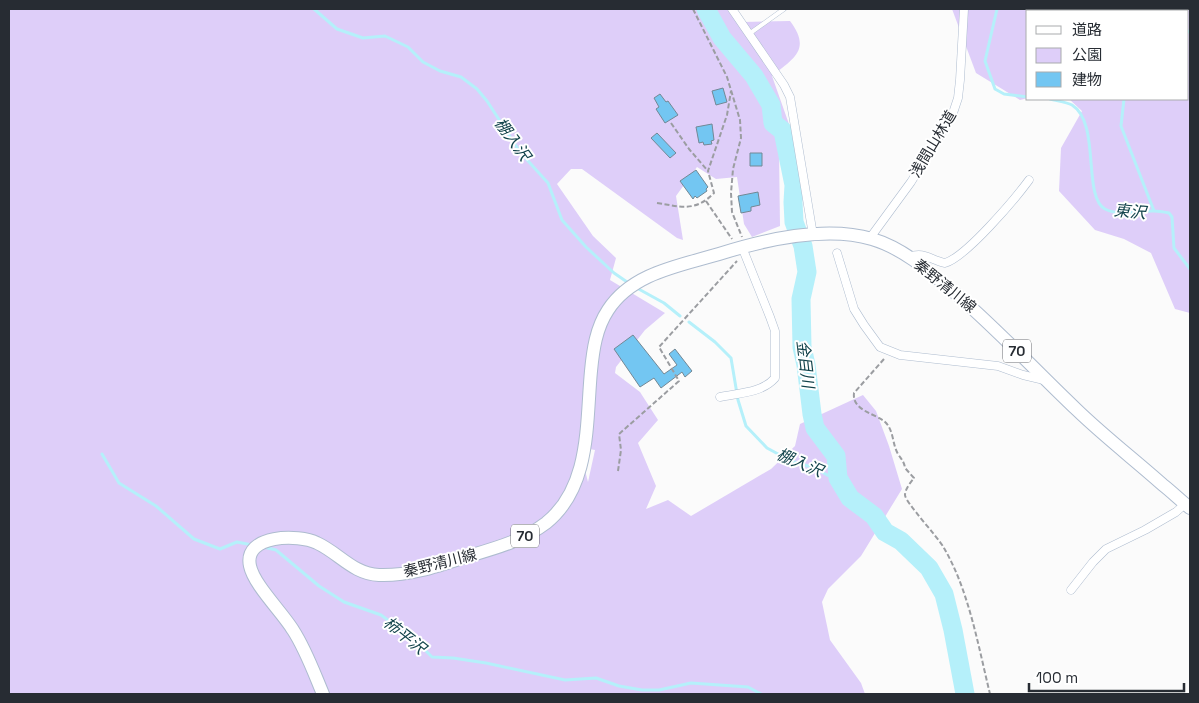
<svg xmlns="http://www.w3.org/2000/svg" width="1199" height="703" font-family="'Space Grotesk','Noto Sans JP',sans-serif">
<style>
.green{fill:#decef9;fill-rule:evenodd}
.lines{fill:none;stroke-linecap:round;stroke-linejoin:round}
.stream{stroke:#b5f0fa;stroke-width:3}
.river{stroke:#b5f0fa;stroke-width:19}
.building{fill:#73c6f2;stroke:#738895}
.lane-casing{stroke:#aebccf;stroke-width:5}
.street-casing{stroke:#aebccf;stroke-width:9}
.primary-casing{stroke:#aebccf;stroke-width:14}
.path{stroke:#9b9da1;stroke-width:2;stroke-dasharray:5 2.5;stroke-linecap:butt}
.lane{stroke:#fff;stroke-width:4}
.street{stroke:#fff;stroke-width:8}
.primary{stroke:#fff;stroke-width:12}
.labels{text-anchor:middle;stroke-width:4;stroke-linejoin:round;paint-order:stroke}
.shield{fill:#fff;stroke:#686b70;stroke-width:1}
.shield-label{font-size:14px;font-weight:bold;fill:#272c33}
.street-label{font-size:15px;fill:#272c33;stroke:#fff}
.water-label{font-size:16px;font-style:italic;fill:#12434b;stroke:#fff}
</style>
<rect width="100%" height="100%" fill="#fbfbfb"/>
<!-- green -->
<path class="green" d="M9 9H733L743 22 790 21C812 50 793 59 772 76L790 127 779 149 780 226 752 237 744 224 737 177 716 179 697 167 676 196 683 240 677 238 582 169H571L557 184 593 236 616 258 610 280 665 313 645 330 616 367 615 373 640 392 658 420 638 443 656 486 646 509 668 500 691 516 771 469 795 446 800 424 863 395 876 411 889 446 902 489 861 556 828 589 822 602 830 640 861 683 865 694H9ZM579 447 595 450 588 482Z
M952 9H1190V313L1175 309 1151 253 1124 239 1095 230 1059 191 1061 148 1082 111 1069 99H1188V11H1028V98L1020 100 976 73Z"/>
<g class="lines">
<!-- stream -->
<path class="stream" d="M314 9 337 29 363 38 385 36 408 47 423 62 440 71 461 77 477 89 487 101 520 152 548 183 562 220 586 247 614 273 630 284
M997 9 985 61 995 89 1004 94 1028 97
M1188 32 1190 30
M1050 99C1057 101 1066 102 1072 105 1101 123 1082 196 1105 209 1120 217 1138 210 1154 211 1159 211 1164 212 1169 213L1172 217 1174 248 1190 269
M1124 99 1121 126 1154 211
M635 287 664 303 680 316
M689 322 715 342 731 358 738 400 746 426 767 448 791 461 815 468 827 475 838 478
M102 454 119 483 156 506 194 539 220 549 237 542 252 545
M263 547 276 550 319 586 344 602 381 615 415 640 432 657 453 658 486 663 565 680 596 678 619 686 642 690H659L691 683 748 687 761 694"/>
<!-- river -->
<path class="river" d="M706 9 722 38 754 76 771 105 773 123 783 131 794 185 793 202 794 222 803 246 807 272 801 299 802 347 806 365 812 414 815 428 836 456 838 478 850 498 874 516 885 532 901 541 929 568 944 594 953 630 965 694"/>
</g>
<!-- building -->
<path class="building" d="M723 88 727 102 716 105 712 91Z
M660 94 666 102 668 101 678 115 665 123 656 109 659 107 654 98Z
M712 124 714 140 711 141 712 144 704 145 703 142 699 143 696 127Z
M657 133 676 153 670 158 651 138Z
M750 153H762V166H750Z
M696 170 708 187 706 189 707 191 697 198 695 196 693 199 680 181Z
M758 192 760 205 751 207V211L741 213 738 196Z
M633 335 664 374 677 365 669 354 675 349 692 371 685 377 682 372 661 388 654 378 640 387 614 349Z"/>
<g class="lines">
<defs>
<path id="lane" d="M749 34 784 9"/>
<path id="street" d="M732 9 784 85 790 97 813 235
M1037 9 1039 11
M1108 9 1109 11
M870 238 911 182 952 116 958 98 960 80 964 9
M837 253 854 309 864 325 880 347 900 355 998 366 1023 375 1044 380
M909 257C924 251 930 260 945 263 966 257 1015 199 1029 180
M720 397C739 393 762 393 775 378V331L770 317 742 247
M1071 590 1093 562 1106 549 1145 530 1176 512 1185 504"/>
<path id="primary" d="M323 694C314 673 306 650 293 630 282 612 254 585 250 566 243 534 299 534 317 543 339 553 353 574 379 575 408 576 435 567 462 558 492 549 521 542 546 523 591 487 586 423 591 371 593 350 596 328 608 310 632 273 679 266 719 254 764 240 825 225 872 239 903 248 930 272 955 293 998 330 1036 371 1077 410 1105 437 1135 460 1163 485 1172 492 1181 501 1190 508"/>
</defs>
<!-- lane casing -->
<use href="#lane" class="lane-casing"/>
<!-- street casing -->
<use href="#street" class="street-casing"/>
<!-- primary casing -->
<use href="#primary" class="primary-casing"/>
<!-- path -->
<path class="path" d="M693 9 727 77 740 120 741 138 733 169 731 193 732 212 742 237
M671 123 689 149 708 171
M706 201 732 239
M657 203C682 207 695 212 714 193L708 171 727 115 731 91
M884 359 854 393C852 410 873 413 884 421 894 429 892 444 898 454 901 459 904 461 905 468L914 478C911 482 905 489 905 495 905 502 938 537 944 548 969 591 978 645 990 694
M618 471 621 450 619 434 679 381 659 347 737 261"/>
<!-- lane -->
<use href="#lane" class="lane"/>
<!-- street -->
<use href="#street" class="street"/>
<!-- primary -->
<use href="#primary" class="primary"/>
</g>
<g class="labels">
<!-- shield labels -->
<g class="shield">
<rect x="1003" y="339.5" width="28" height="23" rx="4"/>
<rect x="511" y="524.5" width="28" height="23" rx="4"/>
</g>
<g class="shield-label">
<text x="1017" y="356">70</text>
<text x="525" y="541">70</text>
</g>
<!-- street labels -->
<g class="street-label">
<text transform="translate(933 144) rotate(-59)" y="5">浅間山林道</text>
<text transform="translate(945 286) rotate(39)" y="5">秦野清川線</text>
<text transform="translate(440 563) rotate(-14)" y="5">秦野清川線</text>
</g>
<!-- water labels -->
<g class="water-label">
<text transform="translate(513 139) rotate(54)" y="6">棚入沢</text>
<text transform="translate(1130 211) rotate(5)" y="6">東沢</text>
<text transform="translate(806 364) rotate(83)" y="6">金目川</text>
<text transform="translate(800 462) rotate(23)" y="6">棚入沢</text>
<text transform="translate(405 635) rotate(39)" y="6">柿平沢</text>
</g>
</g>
<!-- border -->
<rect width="1199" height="703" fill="none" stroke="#272c33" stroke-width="20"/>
<!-- legend -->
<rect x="1026" y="10" width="162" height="90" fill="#ffffff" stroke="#a9abad"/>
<rect x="1036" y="26" width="25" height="8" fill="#ffffff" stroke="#a9abad"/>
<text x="1072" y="35" font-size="15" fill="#272c33">道路</text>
<rect x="1036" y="48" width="25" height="15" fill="#decef9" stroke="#a9abad"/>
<text x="1072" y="60" font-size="15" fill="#272c33">公園</text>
<rect x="1036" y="72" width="25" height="15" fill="#73c6f2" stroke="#a9abad"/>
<text x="1072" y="85" font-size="15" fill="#272c33">建物</text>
<!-- scale -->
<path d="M1029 683v8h155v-8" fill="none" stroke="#272c33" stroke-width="2.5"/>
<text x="1036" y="683" font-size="15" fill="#272c33" stroke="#ffffff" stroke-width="4" paint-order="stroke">100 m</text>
</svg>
